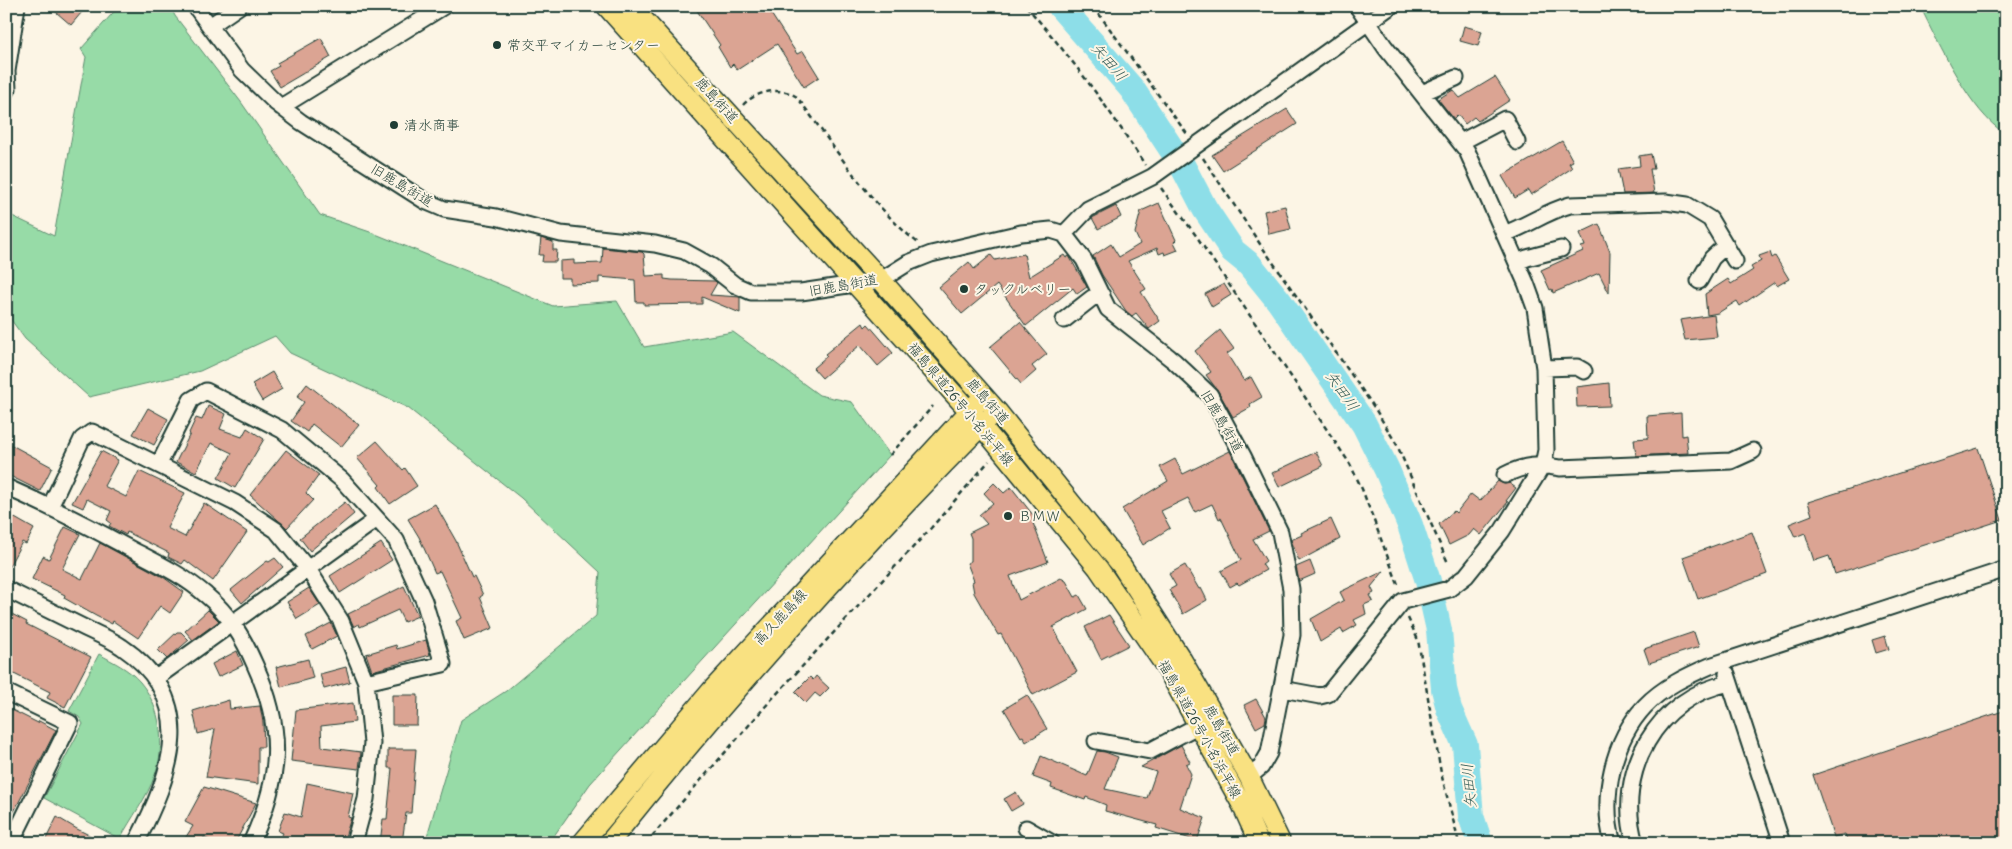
<svg xmlns="http://www.w3.org/2000/svg" width="2012" height="849" font-family="Delius,'Klee One',sans-serif">
<style>
.green{fill:#97dba7;stroke:#5b8c6e}
.lines{fill:none;stroke-linecap:round;stroke-linejoin:round}
.river{stroke:#8ddee8;stroke-width:26}
.building{fill:#dba493;stroke:#1f3d34}
.minor-casing{stroke:#1f3d34;stroke-width:19}
.major-casing{stroke:#1f3d34;stroke-width:22}
.path{stroke:#1f3d34;stroke-width:2.5;stroke-dasharray:5 4;stroke-linecap:butt}
.minor{stroke:#fcf5e5;stroke-width:15}
.major{stroke:#f9e181;stroke-width:19}
.poi-dot{fill:#1f3d34;stroke:#fcf5e5;stroke-width:2}
.labels{text-anchor:middle;stroke-width:4;stroke-linejoin:round;paint-order:stroke}
.poi-label{font-size:14px;fill:#1f3d34;stroke:#fcf5e5;text-anchor:start}
.street-label{font-size:14px;fill:#1f3d34;stroke:#fcf5e5}
.water-label{font-size:15px;font-style:italic;fill:#355d58;stroke:#fcf5e5}
</style>
<rect width="100%" height="100%" fill="#fcf5e5"/>
<filter id="ink" filterUnits="userSpaceOnUse"><feTurbulence type="fractalNoise" baseFrequency=".02" numOctaves="2"/><feDisplacementMap in="SourceGraphic" scale="10" xChannelSelector="R" yChannelSelector="G"/><feConvolveMatrix kernelMatrix="1 2 1 2 8 2 1 2 1" color-interpolation-filters="sRGB"/></filter>
<g filter="url(#ink)">
<!-- green -->
<path class="green" d="M119 6H170L175 16 241 102 320 215 373 233 553 306 617 301 644 347 733 332 819 395 852 402 890 455 590 784 549 843H425L461 720 506 691 596 616 600 572 521 498 408 408 290 353 275 336 200 371 89 397 25 339 6 313V213L54 236 86 57 81 49Z
M1920 6H2006V134C1970 113 1939 44 1920 6Z
M99 654C113 662 129 669 140 682 161 707 166 744 155 775 147 798 131 818 120 839L44 798 83 724 79 717 69 711Z"/>
<g class="lines">
<!-- river -->
<path class="river" d="M1060 6 1132 89 1182 165 1205 209 1233 251 1249 264 1279 301 1364 424 1387 470 1410 525 1428 581 1439 630 1444 689 1449 709 1465 745 1471 816 1480 843"/>
</g>
<!-- building -->
<path class="building" d="M49 6H87L71 25Z
M694 6H766L797 54 803 51 819 77 804 87 777 44 737 70 733 64 730 67 718 47 720 45Z
M1464 26 1482 31 1478 46 1460 41Z
M321 38 331 57 280 87 270 71 279 66 277 63Z
M1495 77 1510 100 1478 121 1474 117 1465 124 1458 115 1454 119 1438 99 1453 90 1460 98Z
M1287 109 1297 124 1223 171 1212 155Z
M1562 141 1573 161 1569 163 1572 168 1531 195 1528 190 1515 198 1502 176Z
M1651 154 1654 169H1650L1654 193 1623 194 1618 169 1640 166 1639 156Z
M1159 203 1176 240 1174 242 1178 250 1165 255 1164 252 1159 254 1157 248 1128 261 1146 289 1141 292 1160 321 1149 329 1136 313 1132 316 1126 311 1102 275 1093 256 1111 244 1119 257 1140 244 1135 233 1141 211Z
M1116 206 1121 217 1098 229 1092 218Z
M1285 206 1291 229 1269 234 1264 211Z
M1599 224 1610 252 1609 293 1599 273 1553 293 1552 289 1550 290 1541 270 1583 251 1581 247 1585 246 1580 233Z
M541 238 553 242V250H557L556 262H542L543 255H539Z
M603 248 642 252 644 254 646 276 664 275V279L672 280 715 281 717 283 710 295 740 297V313L702 297V304L644 305V302H636L635 280 599 277V283L570 284V278H560V261L574 260V264L602 263Z
M1770 252 1772 258 1775 256 1789 279 1777 286 1775 282 1740 306 1737 301 1718 313 1707 315 1705 294 1728 279 1731 284 1753 270 1751 267 1761 261 1759 256Z
M1024 254 1029 277 1064 255 1066 258 1069 256 1087 287 1077 294 1073 288 1026 326 997 285 962 314 939 287 969 262 974 269 991 255 995 260Z
M1224 284 1231 295 1212 307 1205 294Z
M1714 315 1717 337 1685 340 1680 320Z
M1020 322 1047 354 1032 366 1036 371 1021 384 990 347Z
M863 323 865 327 868 324 893 353 878 366 860 345 822 378 813 368 827 356 825 354Z
M1220 330 1234 349 1227 354 1244 381 1251 377 1262 397 1250 404 1251 407 1233 417 1218 391 1206 375 1211 372 1195 351Z
M272 372 282 389 262 401 252 384Z
M1609 383 1610 406 1577 407 1576 387Z
M307 384 359 425 341 447 312 424 307 432 291 421 304 402 297 397Z
M208 406 226 414 220 429 242 437 247 428 264 439 235 488 218 478 232 453 211 443 196 472 176 462 190 434 189 433 196 418 202 420Z
M148 408 168 419 154 445 133 434Z
M1681 413 1682 436 1686 435 1688 453 1636 456 1634 439 1648 438 1647 416Z
M377 441 403 470 405 468 417 486 390 504 378 487 380 485 357 458Z
M6 442 52 467 40 491 6 474Z
M1978 448 2002 520 1835 574 1829 556 1814 561 1805 533 1795 537 1789 524 1812 515 1808 502Z
M286 450 319 475 306 493 313 500 287 528 250 495Z
M101 451 118 460 104 486 126 497 139 471 185 493 167 528 185 537 204 503 247 532 213 581 185 560 182 564 168 557 169 553 127 532 126 535 109 526 111 523 107 520 111 511 87 499 83 508 72 503Z
M1230 451 1269 531 1253 539 1266 561 1262 564 1266 570 1239 585 1237 583 1230 587 1221 571 1241 560 1221 518 1219 519 1212 504 1195 512 1188 498 1161 511 1170 528 1143 545 1122 509 1168 481 1160 467 1175 459 1183 474Z
M1316 452 1323 466 1279 487 1272 473Z
M1498 481 1504 484 1509 483 1516 488 1506 501 1508 502 1481 535 1474 529 1469 535 1449 545 1439 524 1454 511 1456 513 1471 494 1480 501Z
M994 483 1004 493 1011 487 1037 520 1033 523 1048 562 1010 576 1019 600 1061 578 1066 581 1075 597 1079 595 1087 609 1053 627 1077 672 1033 695 1001 634 998 635 974 593 972 582 974 581 967 563 971 561V538L969 533 987 524 979 515 993 503 984 493Z
M345 502 354 514 310 551 300 538Z
M435 504 456 541 472 577 474 576 483 595 480 597 493 628 464 640 456 621 462 618 440 571 435 573 419 537 408 519Z
M13 517 34 529 26 544 22 542 6 572V529Z
M1331 519 1340 539 1299 561 1291 540 1302 535 1301 533Z
M65 527 80 534 62 569 82 579 100 543 163 577 184 592 170 613 160 606 138 638 113 621 112 624 96 616 64 598 65 595 32 579 43 556 49 559Z
M1752 532 1767 574 1698 599 1683 557Z
M381 543 392 560 340 593 330 576Z
M275 558 283 567 242 603 231 590 267 561 269 562Z
M1310 561 1315 574 1299 581 1296 567Z
M1185 565 1199 589 1201 588 1207 600 1183 614 1169 590 1176 586 1169 574Z
M1384 571 1371 587 1374 593 1370 595 1373 601 1364 605 1366 614 1354 620 1357 625 1343 633 1341 629 1320 642 1311 619 1344 600 1340 592Z
M404 586 418 616 404 622 398 610 360 627 359 624 354 627 348 614Z
M309 588 320 605 297 619 287 602Z
M208 610 219 621 193 640 185 631Z
M6 611 27 622 26 624 91 657 65 707 47 698 50 692 6 670Z
M1109 615 1129 645 1101 659 1085 627Z
M331 623 337 636 312 649 306 636Z
M177 632H181L189 640 167 659 158 650Z
M1694 632 1699 647 1649 663 1644 649Z
M1885 636 1889 649 1876 653 1872 640Z
M426 640 430 655 372 671 366 654 396 645 397 649Z
M237 651 243 665 218 677 212 664Z
M308 659 313 678 281 687 276 667Z
M346 667 350 682 324 689 320 674Z
M816 676 829 688 820 697 815 693 806 703 795 692 810 677 813 680Z
M392 695H418L417 725H392Z
M1027 695 1047 729 1026 742 1023 736 1021 737 1004 709Z
M1256 699 1266 717 1265 723 1256 728 1244 705Z
M229 700 230 709 260 706 263 722 264 747H258V784L206 777 215 729 198 734 193 711Z
M353 703 355 722 321 726 322 747 361 752 359 769 291 761 296 710Z
M6 707 38 723 39 721 56 730 6 827Z
M2006 710V843H1848L1845 834 1834 837 1813 775Z
M1181 745 1190 762 1186 764 1191 774 1180 808 1205 818 1197 841 1156 828 1157 825 1105 811 1106 805 1086 797 1085 800 1051 788 1052 784 1033 777 1041 756 1087 776 1097 751 1105 752 1118 757 1105 789 1147 798 1156 772 1141 767Z
M388 749H416L411 813H406L402 843H380L383 819H387L392 768H388Z
M307 783 353 793 348 817 351 818 343 843H278L283 833 278 831 285 812 301 817Z
M204 787 256 803 235 843H215L204 837 201 843H182L193 826 185 822Z
M1016 792 1023 804 1011 811 1004 799Z
M57 817 77 829 105 843H44Z"/>
<g class="lines">
<defs>
<path id="minor" d="M195 6 242 70 276 103 301 122 425 201 444 209 496 217 561 234 655 244 684 251 711 266 735 285 751 292H801L881 280 908 263 931 254 1021 233 1051 230 1064 234 1084 260 1108 309 1174 361 1210 395 1243 456 1280 532 1291 589 1292 635 1269 753 1261 767 1249 777
M210 26 239 6
M8 89 7 71 17 6
M1422 93 1456 78
M281 107 444 6
M1461 142 1505 119 1517 142
M1064 234 1088 209 1152 177 1391 6
M1504 234C1527 226 1547 211 1570 205L1666 202 1687 205 1710 219 1735 261
M1517 262 1527 258 1561 249
M1699 281 1712 258 1726 245
M1064 320 1092 298 1102 295
M1544 368 1577 367 1584 371
M159 464 191 400 206 391 282 430 342 480 396 540 424 601 443 664 366 682
M1505 475C1524 465 1539 464 1560 468L1731 461 1753 451
M6 487C47 505 86 525 125 546 153 561 182 574 206 595 229 614 243 637 255 665 285 731 281 778 251 843
M50 507 82 439 92 432 235 503 276 530 308 569 341 621 366 682 372 743 366 799 354 843
M6 589C32 602 59 615 85 628 97 634 111 639 122 647 200 700 172 773 136 843
M1727 674 1782 843
M156 678 377 519
M1282 689 1320 696 1328 694 1403 601 1449 589 1466 576 1502 531 1543 465 1546 450 1544 368 1535 308 1526 283 1467 151 1385 47 1357 6
M6 692 70 723 11 843
M1096 741 1150 751 1199 725
M1026 828 1052 843
M1613 843C1600 798 1613 740 1645 706 1663 687 1687 676 1710 666L2006 569
M1635 843C1614 773 1657 696 1730 683"/>
<path id="major" d="M606 6 970 412 1098 568 1166 667 1242 805 1259 843
M631 6 881 280 997 411 1122 566 1182 660 1249 777 1281 843
M582 843 711 691 977 403
M609 843C727 696 856 552 989 418"/>
</defs>
<!-- minor casing -->
<use href="#minor" class="minor-casing"/>
<!-- major casing -->
<use href="#major" class="major-casing"/>
<!-- path -->
<path class="path" d="M1026 6C1070 56 1109 108 1145 165
M1093 6 1187 134
M743 105C756 91 781 86 797 97 835 147 869 204 918 243
M1203 158 1260 244 1374 407 1397 445 1448 563
M1161 188 1197 237 1350 464 1362 489 1399 587
M890 455 933 406
M1408 618 1418 640 1441 773 1459 843
M646 843 771 700 931 528 989 461"/>
<!-- minor -->
<use href="#minor" class="minor"/>
<!-- major -->
<use href="#major" class="major"/>
</g>
</g>
<!-- markers -->
<g class="poi-dot">
<circle cx="497" cy="45" r="5"/>
<circle cx="394" cy="125" r="5"/>
<circle cx="964" cy="289" r="5"/>
<circle cx="1008" cy="516" r="5"/>
</g>
<g class="labels">
<!-- poi labels -->
<g class="poi-label">
<text x="507" y="50">常交平マイカーセンター</text>
<text x="404" y="130">清水商事</text>
<text x="974" y="294">タックルベリー</text>
<text x="1018" y="521">ＢＭＷ</text>
</g>
<!-- street labels -->
<g class="street-label">
<text transform="translate(717 100) rotate(48)" y="5">鹿島街道</text>
<text transform="translate(402 185) rotate(31)" y="5">旧鹿島街道</text>
<text transform="translate(843 285) rotate(-10)" y="5">旧鹿島街道</text>
<text transform="translate(988 401) rotate(49)" y="5">鹿島街道</text>
<text transform="translate(961 404) rotate(50)" y="5">福島県道26号小名浜平線</text>
<text transform="translate(1222 421) rotate(60)" y="5">旧鹿島街道</text>
<text transform="translate(780 617) rotate(-47)" y="5">高久鹿島線</text>
<text transform="translate(1200 729) rotate(61)" y="5">福島県道26号小名浜平線</text>
<text transform="translate(1222 730) rotate(60)" y="5">鹿島街道</text>
</g>
<!-- water labels -->
<g class="water-label">
<text transform="translate(1109 62) rotate(49)" y="5">矢田川</text>
<text transform="translate(1342 391) rotate(55)" y="5">矢田川</text>
<text transform="translate(1469 786) rotate(-95)" y="5">矢田川</text>
</g>
</g>
<!-- margin -->
<rect width="2012" height="849" fill="none" stroke="#fcf5e5" stroke-width="25"/>
<rect x="12" y="12" width="1987" height="824" fill="none" stroke="#1f3d34" stroke-width="2" filter="url(#ink)"/>
</svg>
